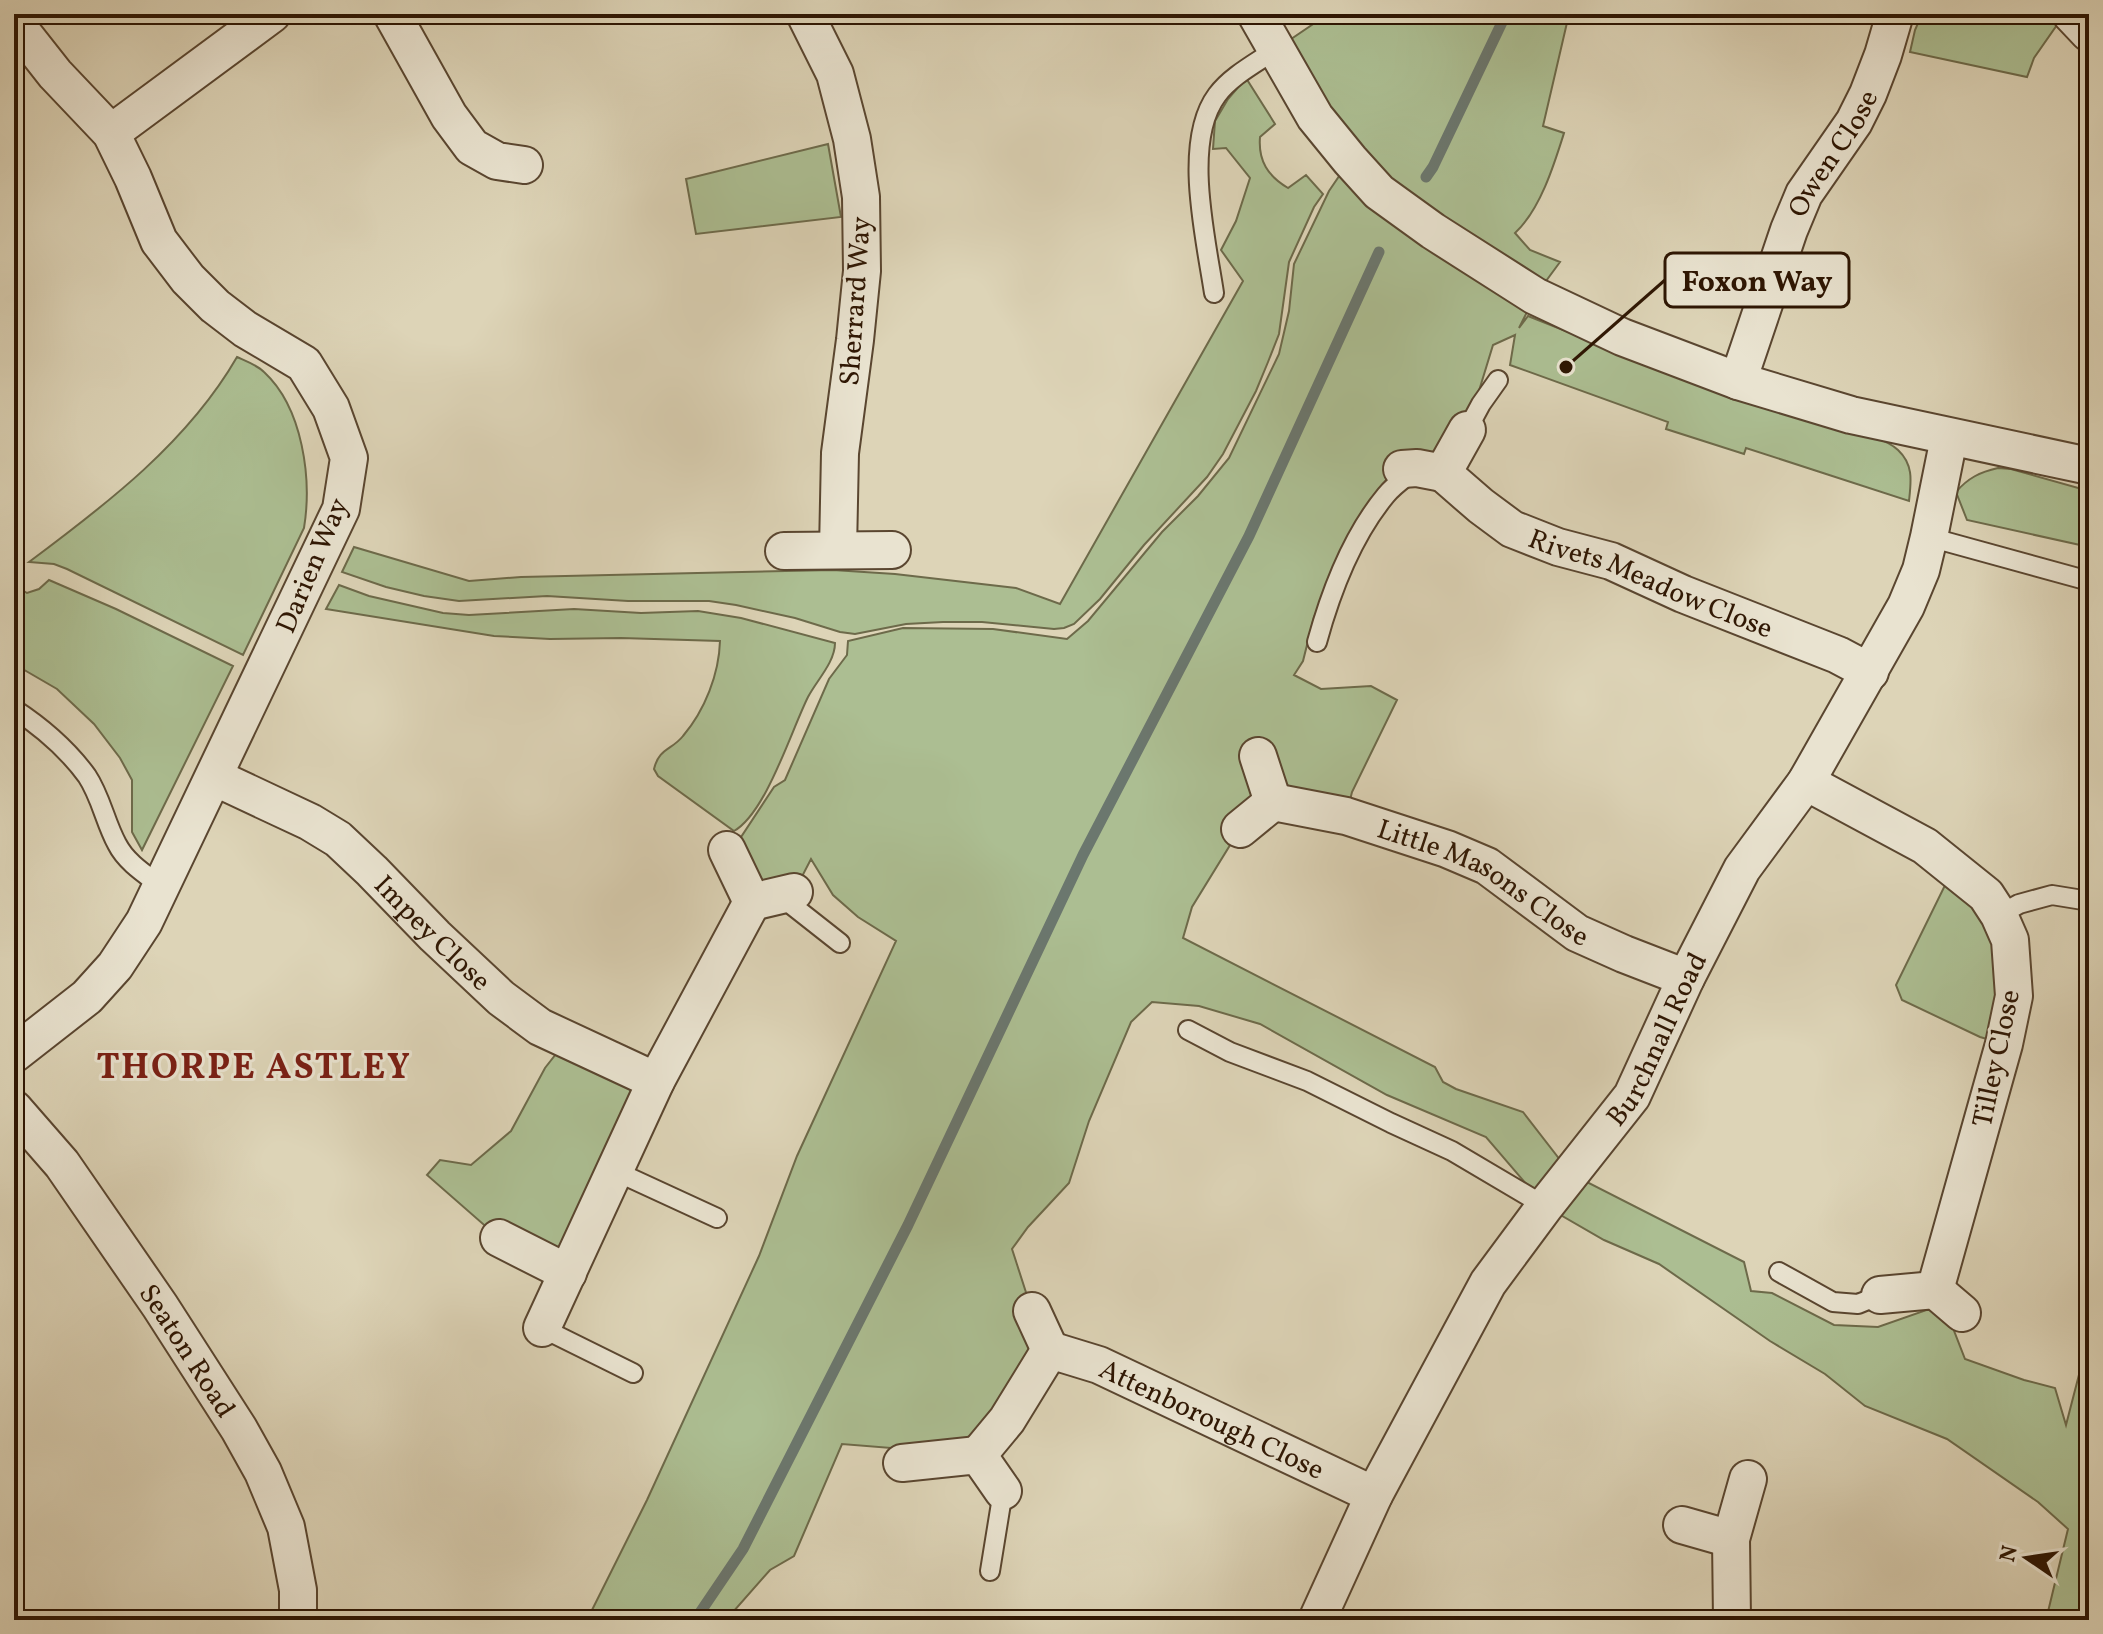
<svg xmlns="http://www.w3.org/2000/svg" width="2103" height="1634" font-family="Vollkorn,serif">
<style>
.green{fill:#acbe92;stroke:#6d6a4a;stroke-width:2}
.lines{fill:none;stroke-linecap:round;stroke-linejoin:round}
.stream{stroke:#6b776e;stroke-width:11}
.service-casing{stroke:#5a4630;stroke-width:22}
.minor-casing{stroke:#5a4630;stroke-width:40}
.service{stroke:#e9e3d0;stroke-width:18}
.minor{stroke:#e9e3d0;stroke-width:36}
.labels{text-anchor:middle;stroke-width:6;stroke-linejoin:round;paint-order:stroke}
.street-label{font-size:28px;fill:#2e1603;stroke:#e9e3d0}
.district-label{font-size:36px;font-weight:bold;letter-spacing:2px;fill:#7a1f14;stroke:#e9e3d0}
.leader{fill:none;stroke:#2e1603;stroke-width:3}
.callout-dot{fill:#2e1603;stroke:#e9e3d0;stroke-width:3}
.callout{fill:#e9e3d0;stroke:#2e1603;stroke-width:3}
.callout-label{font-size:30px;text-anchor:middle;font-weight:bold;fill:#2e1603}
</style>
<rect width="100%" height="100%" fill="#ddd4b7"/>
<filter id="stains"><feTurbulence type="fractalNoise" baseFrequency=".0025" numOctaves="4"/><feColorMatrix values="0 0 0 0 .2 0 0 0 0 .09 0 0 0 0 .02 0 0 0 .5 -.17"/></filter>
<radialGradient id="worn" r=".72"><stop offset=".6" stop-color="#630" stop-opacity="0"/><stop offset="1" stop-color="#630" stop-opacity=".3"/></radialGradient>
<!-- green -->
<path class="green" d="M1328 14H1569L1543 126 1564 133C1554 165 1540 210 1515 233L1530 250 1560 262 1535 296 1519 328 1528 316C1625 355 1724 390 1823 425 1845 432 1881 434 1898 450 1914 465 1911 482 1909 501L1746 448 1744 454 1666 429 1668 422 1510 365 1515 335 1493 345 1467 430 1443 473 1402 469 1386 480 1352 533 1314 617 1303 661 1294 675 1321 689 1371 686 1397 700 1352 792 1346 816 1273 802 1240 829 1192 907 1183 938 1435 1067 1443 1082 1456 1089 1523 1112 1571 1174 1744 1262 1751 1291 1772 1293 1834 1325 1878 1327 1932 1308 1949 1318 1965 1359 2024 1380 2055 1388 2066 1425 2089 1336V1620H2046L2068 1529 2038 1502 1947 1439 1865 1406 1825 1374 1770 1341 1659 1264 1604 1240 1545 1206 1486 1137 1387 1095 1260 1024 1199 1006 1152 1002 1131 1022 1089 1121 1069 1183 1028 1227 1012 1249 1032 1311 1050 1350 978 1455 842 1444 794 1556 770 1570 726 1620H587L647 1500 759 1256 797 1156 896 941 858 917 833 895 811 859 794 892 752 902 727 850 741 837 774 787 785 780 829 679 847 655 848 641 903 628 993 629 1067 639 1088 621 1162 532 1198 496 1229 458 1279 354 1289 311 1294 264 1329 191 1350 160 1275 50Z
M1922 14H2052L2059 22 2034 58 2027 77 1910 52 1915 30Z
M1246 78 1275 124 1260 137C1258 161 1268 176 1288 188L1306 175 1323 194 1314 207 1289 262 1279 334 1268 362 1256 391 1223 454 1207 477 1144 545 1100 599 1074 624 1064 628 1054 629 982 622H943L906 624 855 634 840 632 795 618 736 605 709 601H628L547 596 459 601 424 596 386 587 342 572 354 547 469 581 521 577 833 570 895 574 1016 588 1060 604 1243 281 1221 250 1236 221 1250 178 1226 148 1213 149 1215 121 1228 99Z
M828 144 841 217 696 234 686 179Z
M237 357C246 361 257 365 264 372 303 408 312 479 304 528L243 655 67 569 54 564 29 562C107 504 188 442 237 357Z
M1998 468 2011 469 2089 491V547L1967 520 1956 492C1968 478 1980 472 1998 468Z
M49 580 116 609 233 666 142 850 132 832V780L120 758 94 724 57 689 14 664V585L27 593 39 589Z
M339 585 369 596 443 613 469 615 574 609 641 613 698 611 741 618 835 643C835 662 817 680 808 697 791 731 766 813 734 831L658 776 654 769C659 748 672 750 683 736 705 710 719 674 720 641L621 638 550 639 494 636 326 609Z
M1953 869 1999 915 2004 1044 1980 1037 1902 1000 1896 985Z
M567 1040 656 1081 568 1273 499 1238 427 1175 440 1160 471 1165 511 1131 545 1068Z"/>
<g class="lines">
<!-- stream -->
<path class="stream" d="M1426 177 1433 167 1506 14
M695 1620 743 1549 908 1225 1083 855 1249 536 1379 252"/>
<defs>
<path id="service" d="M1214 293C1206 239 1182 142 1217 95 1231 76 1256 63 1275 50
M1467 430 1481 404 1498 380
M1929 537 2089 581
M1317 642C1331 591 1352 536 1386 495 1394 485 1405 478 1415 470
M14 709C40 726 68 750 87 776 101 797 105 822 117 844 126 862 145 874 161 886
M779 895 840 943
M1999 915 2019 904 2052 895 2089 901
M1188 1030 1230 1052 1307 1081 1391 1123 1452 1151 1545 1206
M615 1171 717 1218
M1779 1272 1833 1302 1858 1304 1880 1295
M542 1328 633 1373
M990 1571 1003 1491"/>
<g id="minor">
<path d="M392 14 449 116 472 147 497 161 524 165"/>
<path d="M805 14 835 74 852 139 861 197 862 271 855 340 840 453 838 550"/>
<path d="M1256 14 1315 117 1350 160 1379 192 1433 231 1535 296 1622 337 1738 381 1851 415 2089 466"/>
<path d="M2071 14 2089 33"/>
<path d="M14 22 55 74 111 133 133 178 159 241 188 279 215 306 245 329 304 364 331 408 349 458 341 509 144 922 115 966 87 997 14 1054"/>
<path d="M111 133 272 14"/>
<path id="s1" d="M1738 381 1789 230 1804 194 1854 122 1868 94 1883 55 1895 14"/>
<path d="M1402 469 1417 468 1443 473 1467 430"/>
<path id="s2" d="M1443 473 1481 506 1512 529 1558 547 1611 561 1683 594 1838 655 1870 672"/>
<path d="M784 551 892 550"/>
<path id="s3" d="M214 777 310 822 338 839 372 871 435 936 501 998 540 1027 656 1081"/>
<path d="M1806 782 1925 846 1986 895 1999 915 2010 940 2014 996 2004 1044 1935 1290"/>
<path id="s4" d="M1273 802 1346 816 1447 849 1487 866 1577 933 1624 954 1686 978"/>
<path d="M1240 829 1273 802 1258 756"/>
<path d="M727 850 752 902 794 892"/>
<path id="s5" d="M14 1109 62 1164 160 1306 239 1429 263 1472 286 1527 298 1590V1620"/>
<path d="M499 1238 568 1273"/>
<path d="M1880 1295 1935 1290 1962 1313"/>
<path d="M1032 1311 1050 1350"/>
<path d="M542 1328 656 1081 752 902"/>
<path id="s6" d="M978 1455 1007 1420 1050 1350 1099 1365 1374 1495"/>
<path d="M902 1463 978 1455 1003 1491"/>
<path d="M1682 1525 1731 1539"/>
<path id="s7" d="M1317 1620 1374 1495 1488 1283 1545 1206 1632 1096 1686 978 1742 869 1806 782 1906 606 1921 570 1929 537 1949 438"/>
<path d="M1732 1620 1731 1539 1748 1479"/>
</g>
</defs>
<!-- service casing -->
<use href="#service" class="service-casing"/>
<!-- minor casing -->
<use href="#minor" class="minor-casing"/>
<!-- service -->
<use href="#service" class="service"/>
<!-- minor -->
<use href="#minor" class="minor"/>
</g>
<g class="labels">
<!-- street labels -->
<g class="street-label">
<text dy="10" stroke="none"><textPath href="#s1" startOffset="248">Owen Close</textPath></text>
<text transform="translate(854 301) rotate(-86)" y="10">Sherrard Way</text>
<text transform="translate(311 565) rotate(-67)" y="10">Darien Way</text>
<text dy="10" stroke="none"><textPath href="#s2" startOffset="238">Rivets Meadow Close</textPath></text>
<text dy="10" stroke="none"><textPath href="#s4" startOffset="228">Little Masons Close</textPath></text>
<text dy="10" stroke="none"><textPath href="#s3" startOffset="272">Impey Close</textPath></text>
<text dy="10" stroke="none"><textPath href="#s7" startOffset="676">Burchnall Road</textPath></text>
<text transform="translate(1995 1058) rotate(-78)" y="10">Tilley Close</text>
<text dy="10" stroke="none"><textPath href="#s5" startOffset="298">Seaton Road</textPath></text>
<text dy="10" stroke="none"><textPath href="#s6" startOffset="304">Attenborough Close</textPath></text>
</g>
<!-- district labels -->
<g class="district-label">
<text x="254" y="1078">THORPE ASTLEY</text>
</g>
</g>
<!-- callouts -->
<path class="leader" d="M1566 367L1665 280"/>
<circle class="callout-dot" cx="1566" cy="367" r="8"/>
<rect class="callout" x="1665" y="253" width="184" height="54" rx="8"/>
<g class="callout-label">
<text x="1757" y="291">Foxon Way</text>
</g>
<!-- margin -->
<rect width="2103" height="1634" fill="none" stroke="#ddd4b7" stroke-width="48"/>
<rect x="16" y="16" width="2071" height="1602" fill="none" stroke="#2e1603" stroke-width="4"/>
<rect x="24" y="24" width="2055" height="1586" fill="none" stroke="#2e1603" stroke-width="2"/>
<!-- north arrow -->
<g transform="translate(2027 1558) rotate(283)" stroke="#e9e3d0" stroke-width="6" paint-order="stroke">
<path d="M0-6L14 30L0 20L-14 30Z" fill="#2e1603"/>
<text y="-12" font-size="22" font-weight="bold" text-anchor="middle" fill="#2e1603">N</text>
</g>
<rect width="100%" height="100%" filter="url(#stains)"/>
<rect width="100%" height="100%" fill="url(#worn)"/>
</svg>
